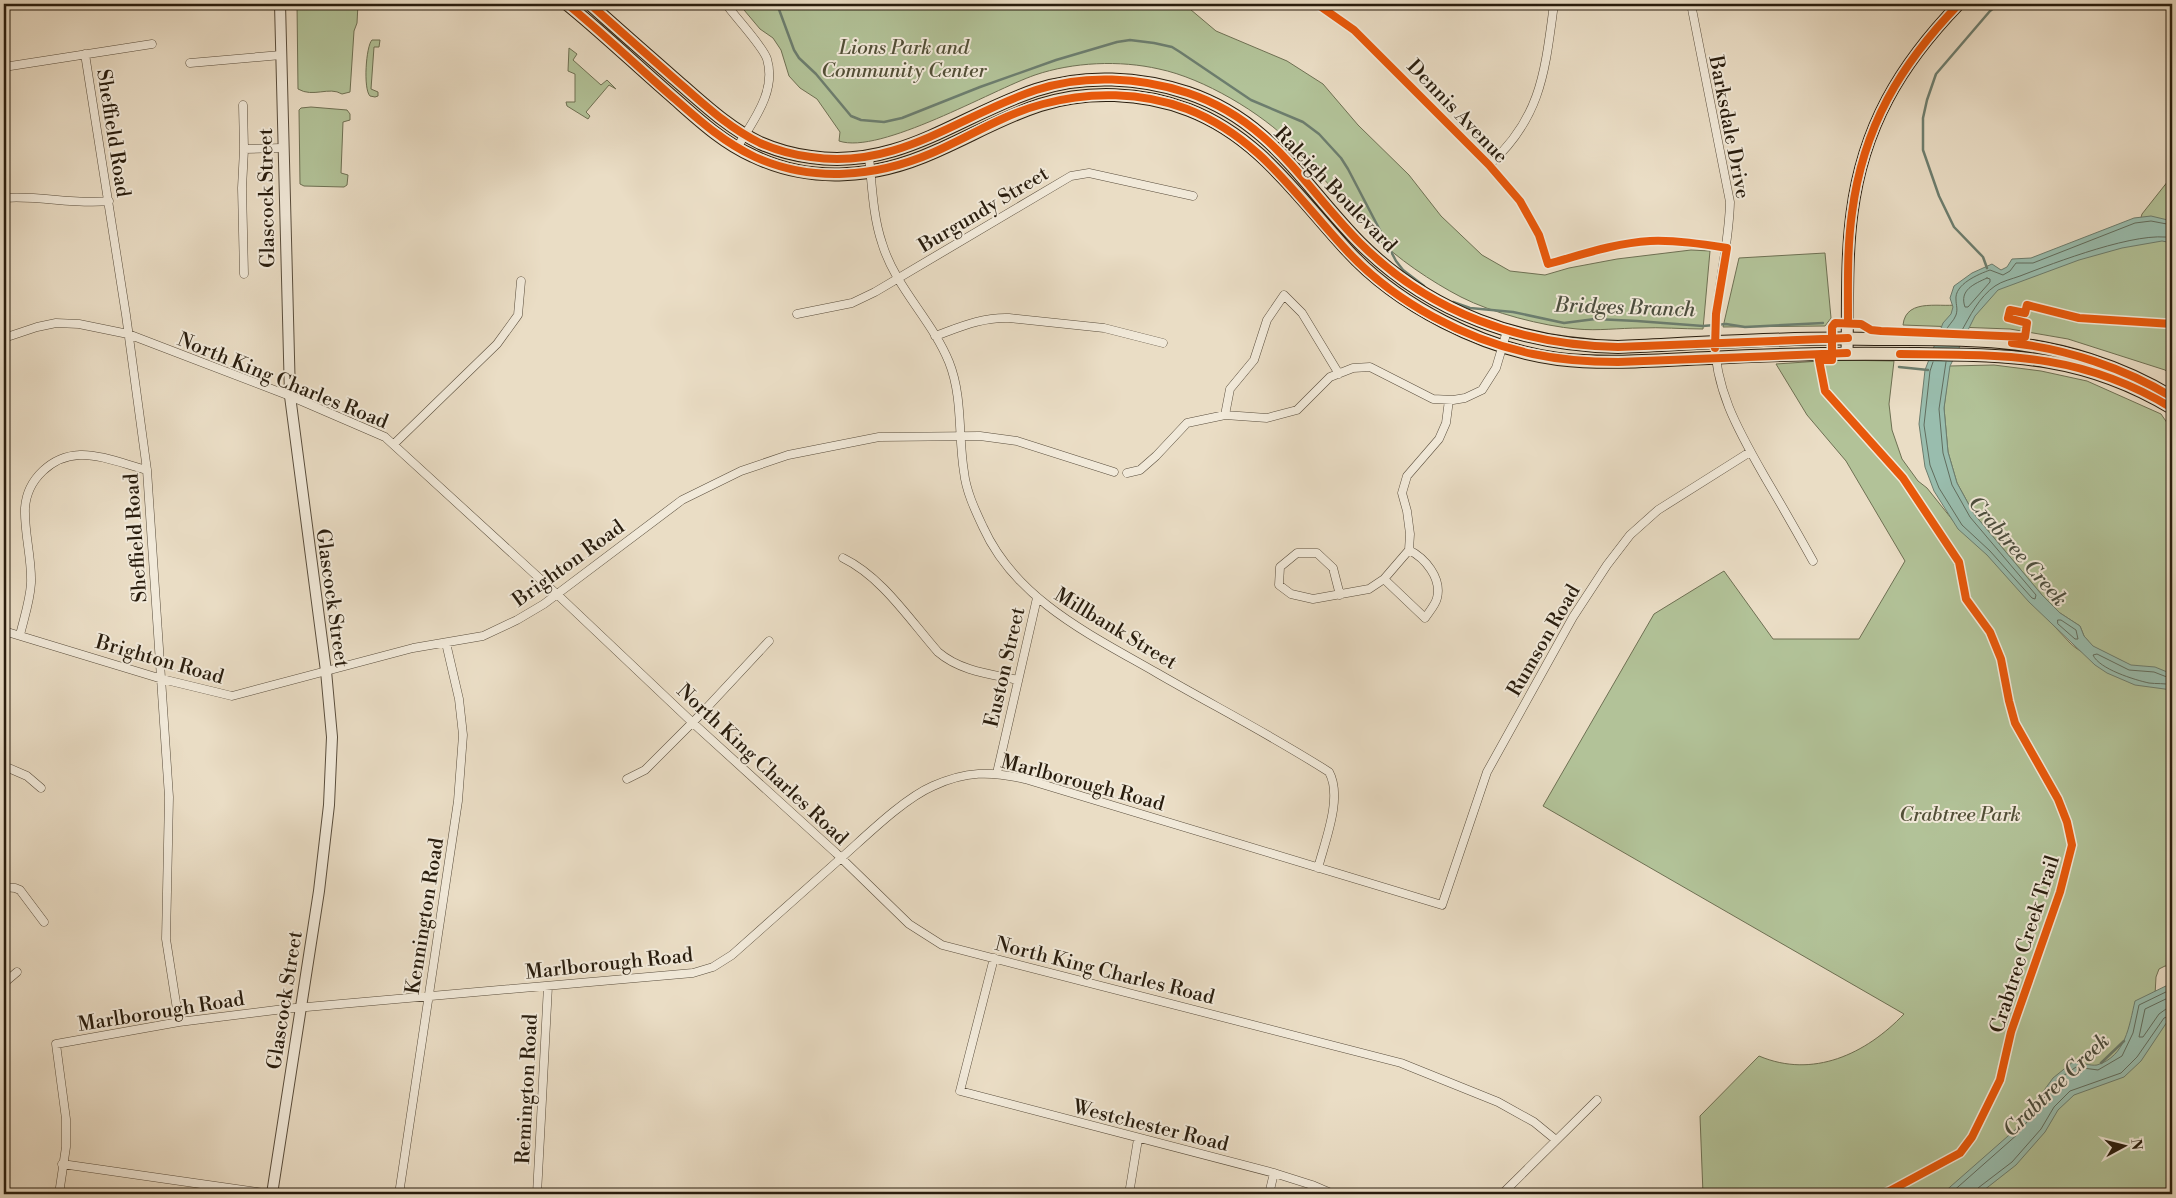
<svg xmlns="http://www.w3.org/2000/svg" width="2176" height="1198" font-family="'Libre Bodoni',serif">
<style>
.green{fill:#b2c298;stroke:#6e7053}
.water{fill:#99bdae;stroke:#6c7d6e}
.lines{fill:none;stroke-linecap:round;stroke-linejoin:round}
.shore{stroke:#616d5e;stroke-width:1}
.stream{stroke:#6c7d6e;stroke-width:2.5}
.minor-casing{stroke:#594d3c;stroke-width:9}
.tertiary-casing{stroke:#594d3c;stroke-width:12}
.secondary-casing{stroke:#291d0e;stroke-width:13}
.primary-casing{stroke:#291d0e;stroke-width:14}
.minor{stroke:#f1e9d9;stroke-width:8}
.tertiary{stroke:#f1e9d9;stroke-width:10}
.secondary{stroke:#f1e9d9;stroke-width:11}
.primary{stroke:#eaddc5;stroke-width:12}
.cycleway-casing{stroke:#f1e9d9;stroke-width:11}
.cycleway{stroke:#e8590c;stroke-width:8}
.labels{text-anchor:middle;stroke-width:4;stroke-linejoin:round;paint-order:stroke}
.park-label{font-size:20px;font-style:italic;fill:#524f37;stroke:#f1e9d9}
.street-label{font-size:20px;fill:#291d0e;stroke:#f1e9d9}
.water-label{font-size:21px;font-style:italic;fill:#4b4d3e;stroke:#f1e9d9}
</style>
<rect width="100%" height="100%" fill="#eaddc5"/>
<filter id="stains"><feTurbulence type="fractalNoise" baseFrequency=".004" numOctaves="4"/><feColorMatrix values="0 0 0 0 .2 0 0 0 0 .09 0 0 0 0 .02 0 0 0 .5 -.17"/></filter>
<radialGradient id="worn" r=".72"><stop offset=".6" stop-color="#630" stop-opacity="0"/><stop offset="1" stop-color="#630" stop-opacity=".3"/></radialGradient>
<!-- green -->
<path class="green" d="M297 4H358L357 23 354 31 350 92 342 94C329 86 313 98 298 89Z
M739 4H1184L1216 31 1287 61 1323 84 1358 125 1409 175 1441 216 1482 255 1510 271 1545 275 1569 268 1617 259 1691 250 1710 251 1703 329C1682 329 1661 327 1640 328 1620 328 1598 331 1577 329 1543 326 1492 313 1461 297 1432 282 1396 258 1374 235 1346 206 1321 174 1293 145 1262 113 1203 78 1159 69 1120 60 1073 62 1035 75 992 90 880 155 839 141L840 132 817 99 800 88 789 76 781 50 773 38 760 29Z
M372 40H380L379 47H374L371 89 378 92V96L375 97 370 96C363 89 366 46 372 40Z
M569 48 577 54 573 60 601 85 607 80 616 89 609 85 586 112 590 116 588 119 567 106 566 102H575V74L568 71Z
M311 107 347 110 350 114V120L343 122 341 173 348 175 347 185 344 187 304 186 300 184 299 110 301 108Z
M2172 176V376L2165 370 2068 339 2010 329 1903 325C1906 296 1944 309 1961 304 1973 301 1984 292 1996 288 2043 270 2090 253 2136 235L2142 214Z
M1825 253 1831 318 1825 326 1723 327 1739 258Z
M1835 360 1894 361 1889 404 1892 430 1902 459 1918 481 1927 488 1955 523 1962 527 2070 643C2086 658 2101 659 2122 661L2093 647 2084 636 2080 626 2060 613 2042 595 1974 514 1957 483 1948 452 1944 408 1949 366 1994 365 2041 371 2087 381 2161 414 2172 430V548L2167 574 2168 620 2172 625V966H2165L2159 969 2156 977 2155 995 2172 1034V1194H1703L1700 1116 1759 1056C1813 1079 1866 1054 1904 1014L1543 806 1654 614 1724 571 1773 639H1859L1905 561 1846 461 1807 415 1776 364Z"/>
<!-- water -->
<path class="water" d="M2151 216 2172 221V243L2162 241 2122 248 2079 260 1998 290 1975 316 1950 366 1944 408 1948 452 1957 483 1974 514 2042 595 2060 613 2080 626 2084 636 2093 646 2131 665 2155 667 2172 674V690L2135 685 2107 673 2095 665 2029 602 1987 555 1958 529 1934 491 1925 467 1919 424 1925 370 1943 323 1951 314 1953 307 1950 298 1954 286 1972 273 1992 264 2001 270 2007 267 2012 259 2031 258 2134 218Z
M2172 983V1018L2167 1022 2141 1061 2124 1077 2074 1095 2058 1110 2045 1132 2016 1165 1979 1194H1942L2016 1129 2053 1078 2074 1061C2081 1063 2091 1066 2097 1065 2126 1056 2129 1026 2135 1001Z"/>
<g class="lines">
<!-- shore -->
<path class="shore" d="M1987 278 1990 279V282L1968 307H1965C1959 290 1974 284 1987 278Z
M1945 332C1948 325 1954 321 1956 315 1958 309 1956 305 1956 300 1954 284 1979 274 1990 270L2003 275 2010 271 2016 263H2033L2135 223 2151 221 2172 225
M1961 332C1970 316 1979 297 1995 286 2002 281 2012 279 2020 276 2054 263 2139 230 2172 238
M1933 362 1930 371 1924 425 1930 465 1939 488 1962 525 1990 551 2032 598 2035 599 2036 595 1970 517 1952 485 1943 453 1939 409 1946 362
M2058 620H2061L2076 630 2078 639H2075L2058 624Z
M2172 679 2154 672 2129 670 2097 654 2093 655C2099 669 2135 680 2149 683 2156 684 2165 683 2172 685
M2172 996 2145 1009 2139 1037H2143L2159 1014 2166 1009 2172 1008
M1950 1194 2019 1133 2056 1081 2076 1067 2098 1070 2122 1056 2133 1033 2139 1005 2172 989
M1976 1194 1978 1188 2012 1162 2041 1129 2054 1107 2070 1091 2121 1073 2137 1057 2164 1018 2172 1015"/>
<!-- stream -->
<path class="stream" d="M777 4 794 50 799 58 816 74 851 116 861 120 884 122 902 118 980 87 1056 60 1117 42 1130 40 1154 43 1172 47 1180 52 1251 100 1303 122 1319 134 1341 158 1348 169 1396 261 1403 270 1424 286
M1987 268 1983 257 1954 227 1939 196 1923 150V118L1927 100 1936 74 1990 11 1999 4
M1453 302 1470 308 1513 312 1564 323 1595 319 1637 321 1703 326 1726 324 1745 327 1823 323
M1899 367 1928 370
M2101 1063 2124 1041"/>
<defs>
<path id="minor" d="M726 4C735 17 763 46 767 59 777 92 752 122 737 148
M1317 4 1354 30 1489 165 1520 201 1539 235 1548 264C1581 255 1615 243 1650 241 1676 240 1702 244 1727 248
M1691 4 1730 202C1729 246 1717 287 1715 331 1712 386 1739 432 1766 479 1782 506 1798 534 1813 561
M85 54 126 315 147 470 169 797 166 939 179 1022
M190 63 281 55
M4 67 152 44
M243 105 244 149
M869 157C872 185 873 217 882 243 895 287 932 320 949 362 963 397 958 436 964 472 966 491 975 510 983 527 1016 600 1091 635 1157 673 1214 706 1273 736 1329 772 1343 797 1325 841 1318 868
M1489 165C1542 117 1545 70 1554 4
M4 198C39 195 74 205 109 201
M244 274 242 188 244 149 282 148
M797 314 852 303 875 292 1071 176 1089 173 1193 196
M935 336C960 327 982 317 1009 318L1104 328 1163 343
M4 338 37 327 56 323 79 324 128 334 290 396 385 437 561 598 693 723 836 853 909 924 942 945 1401 1063 1498 1102 1534 1122 1556 1140
M1225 415 1230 389 1254 360 1267 320 1284 295 1302 313 1339 374
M394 444 497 344 518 315 521 281
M1127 473 1140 470 1156 456 1187 423 1225 415 1267 418 1297 410 1330 377 1353 368 1370 367 1433 399 1453 400 1465 398 1482 390 1496 368 1507 331
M843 558C882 577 909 619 938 652 960 671 990 674 1018 680
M1384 579 1425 618C1429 612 1436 604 1437 598 1442 578 1425 558 1409 550
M1340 595 1333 568 1317 553H1297L1280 567 1279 585 1291 594 1313 599 1369 589 1384 579 1409 550 1410 534 1407 511 1402 493 1407 476 1439 439 1446 423 1449 400
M4 631 162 679 232 696 413 648 483 636 517 620 544 604 682 500 741 471 788 455 879 437 980 436 1017 441 1114 472
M20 635C24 618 30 601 31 583 32 558 24 533 25 508 27 479 52 456 80 455 100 454 127 465 147 470
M4 766 27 776 41 788
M997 773 1037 598
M627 779 645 770 701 714 769 641
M4 887 15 888 20 890 44 922
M994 958 960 1091 1274 1173 1312 1185 1333 1194
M4 983 17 972
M62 1164 271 1194
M59 1194 66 1147V1119L56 1044 179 1022 284 1009 693 973 713 967 732 955C768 923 804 891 840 859 865 837 903 799 933 786 966 771 990 771 1025 779L1442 905 1487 772 1573 617 1607 565 1630 535 1658 510 1750 452
M399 1194 458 801 463 735 459 699 446 643
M537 1194 548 986
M1129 1194 1138 1139
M1269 1194 1274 1173
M1502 1194 1597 1100"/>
<path id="tertiary" d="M272 1194 319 891 329 805 332 737 326 671 290 396 280 4"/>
<path id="secondary" d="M1847 353C1848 307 1846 259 1852 213 1863 127 1900 65 1959 4"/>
<path id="primary" d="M567 4C604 34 638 67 674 98 699 120 722 142 753 156 811 184 876 178 934 152 969 137 1003 117 1040 105 1087 90 1142 92 1189 110 1259 137 1298 197 1347 250 1398 306 1483 349 1558 359 1608 365 1659 360 1709 358 1777 354 1846 353 1914 354 2013 355 2084 355 2172 408
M590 4C621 32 652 59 684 87 708 108 731 129 760 143 776 150 794 155 811 157 898 170 958 116 1036 90 1084 74 1140 77 1188 93 1271 121 1303 185 1360 243 1430 313 1521 345 1618 347 1704 343 1790 337 1876 339 1917 339 1959 338 2000 342 2060 347 2121 366 2172 397"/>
</defs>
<!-- minor casing -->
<use href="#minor" class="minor-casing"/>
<!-- tertiary casing -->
<use href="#tertiary" class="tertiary-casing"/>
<!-- secondary casing -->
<use href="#secondary" class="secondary-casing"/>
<!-- primary casing -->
<use href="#primary" class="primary-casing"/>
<!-- minor -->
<use href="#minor" class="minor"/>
<!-- tertiary -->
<use href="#tertiary" class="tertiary"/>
<!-- secondary -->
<use href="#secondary" class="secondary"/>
<!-- primary -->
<use href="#primary" class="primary"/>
<defs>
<path id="cycleway" d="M567 4C605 35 640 69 676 100 701 122 725 143 755 157 812 183 876 177 932 153 969 137 1004 114 1043 104 1090 91 1142 92 1187 109 1261 138 1297 198 1349 253 1396 303 1466 340 1533 354 1561 360 1589 362 1618 362L1847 353
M590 4C621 32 652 59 684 87 708 108 731 129 760 143 776 150 794 155 811 157 898 170 958 116 1036 90 1084 74 1140 77 1188 93 1271 121 1303 185 1360 243 1430 313 1521 345 1618 347L1848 338
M1317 4 1354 30 1489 165 1520 201 1539 235 1548 264C1581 255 1615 243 1650 241 1676 240 1702 244 1727 248L1716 314 1715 348
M1848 319C1848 284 1847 248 1852 213 1863 127 1900 65 1959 4
M2012 343C2067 349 2124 368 2172 397
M1900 354C2004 355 2080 352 2172 408
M1884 1194 1960 1153 1972 1137 2000 1080 2011 1032 2060 892 2072 845 2067 822 2058 799 2015 723 2009 701 2001 659 1990 632 1966 599 1959 562 1903 478 1825 391 1819 360H1832V327L1835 323 1861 324 1871 330 1881 331 2025 337 2027 323 2008 318 2010 310 2025 313 2027 305 2079 318 2172 324"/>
</defs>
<!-- cycleway casing -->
<use href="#cycleway" class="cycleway-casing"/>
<!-- cycleway -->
<use href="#cycleway" class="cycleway"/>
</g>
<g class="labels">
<!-- park labels -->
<g class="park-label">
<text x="904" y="54">Lions Park and<tspan x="904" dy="23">Community Center</tspan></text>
<text x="1960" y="821">Crabtree Park</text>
</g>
<!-- street labels -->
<g class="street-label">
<text transform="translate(1458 111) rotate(46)" y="7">Dennis Avenue</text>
<text transform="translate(1730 127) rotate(79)" y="7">Barksdale Drive</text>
<text transform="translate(114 133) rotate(81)" y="7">Sheffield Road</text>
<text transform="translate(1336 189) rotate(46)" y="7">Raleigh Boulevard</text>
<text transform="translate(266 198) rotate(-91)" y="7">Glascock Street</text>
<text transform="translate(983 209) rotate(-31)" y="7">Burgundy Street</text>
<text transform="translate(283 380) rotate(22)" y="7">North King Charles Road</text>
<text transform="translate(135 538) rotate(-94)" y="7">Sheffield Road</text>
<text transform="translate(568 563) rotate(-36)" y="7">Brighton Road</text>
<text transform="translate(333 598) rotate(82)" y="7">Glascock Street</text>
<text transform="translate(1116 628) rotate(31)" y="7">Millbank Street</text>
<text transform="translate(1543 640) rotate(-60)" y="7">Rumson Road</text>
<text transform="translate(160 659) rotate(16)" y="7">Brighton Road</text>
<text transform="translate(1004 667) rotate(-77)" y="7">Euston Street</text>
<text transform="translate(763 764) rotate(43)" y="7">North King Charles Road</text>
<text transform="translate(1083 782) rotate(15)" y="7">Marlborough Road</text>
<text transform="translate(424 916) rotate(-81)" y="7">Kennington Road</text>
<text transform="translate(2024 944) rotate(-72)" y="7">Crabtree Creek Trail</text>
<text transform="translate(609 963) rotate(-6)" y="7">Marlborough Road</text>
<text transform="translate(1105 970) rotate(14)" y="7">North King Charles Road</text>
<text transform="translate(284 1000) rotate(-81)" y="7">Glascock Street</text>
<text transform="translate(161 1011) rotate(-9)" y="7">Marlborough Road</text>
<text transform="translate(526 1089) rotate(-87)" y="7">Remington Road</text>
<text transform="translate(1151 1125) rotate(14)" y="7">Westchester Road</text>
</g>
<!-- water labels -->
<g class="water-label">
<text transform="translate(1625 307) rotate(2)" y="7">Bridges Branch</text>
<text transform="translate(2018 551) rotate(49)" y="7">Crabtree Creek</text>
<text transform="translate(2056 1085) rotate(-44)" y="7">Crabtree Creek</text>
</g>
</g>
<!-- margin -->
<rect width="2176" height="1198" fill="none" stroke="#eaddc5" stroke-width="20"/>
<rect x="5" y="5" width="2166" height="1188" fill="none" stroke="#291d0e" stroke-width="2.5"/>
<rect x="10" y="10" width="2156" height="1178" fill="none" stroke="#291d0e"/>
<!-- north arrow -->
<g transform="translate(2124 1146) rotate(83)" stroke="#f1e9d9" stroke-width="4" paint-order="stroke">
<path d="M0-4L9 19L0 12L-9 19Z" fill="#291d0e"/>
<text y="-8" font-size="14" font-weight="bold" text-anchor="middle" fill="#291d0e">N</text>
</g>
<rect width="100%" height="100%" filter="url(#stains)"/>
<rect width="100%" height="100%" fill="url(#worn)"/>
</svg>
